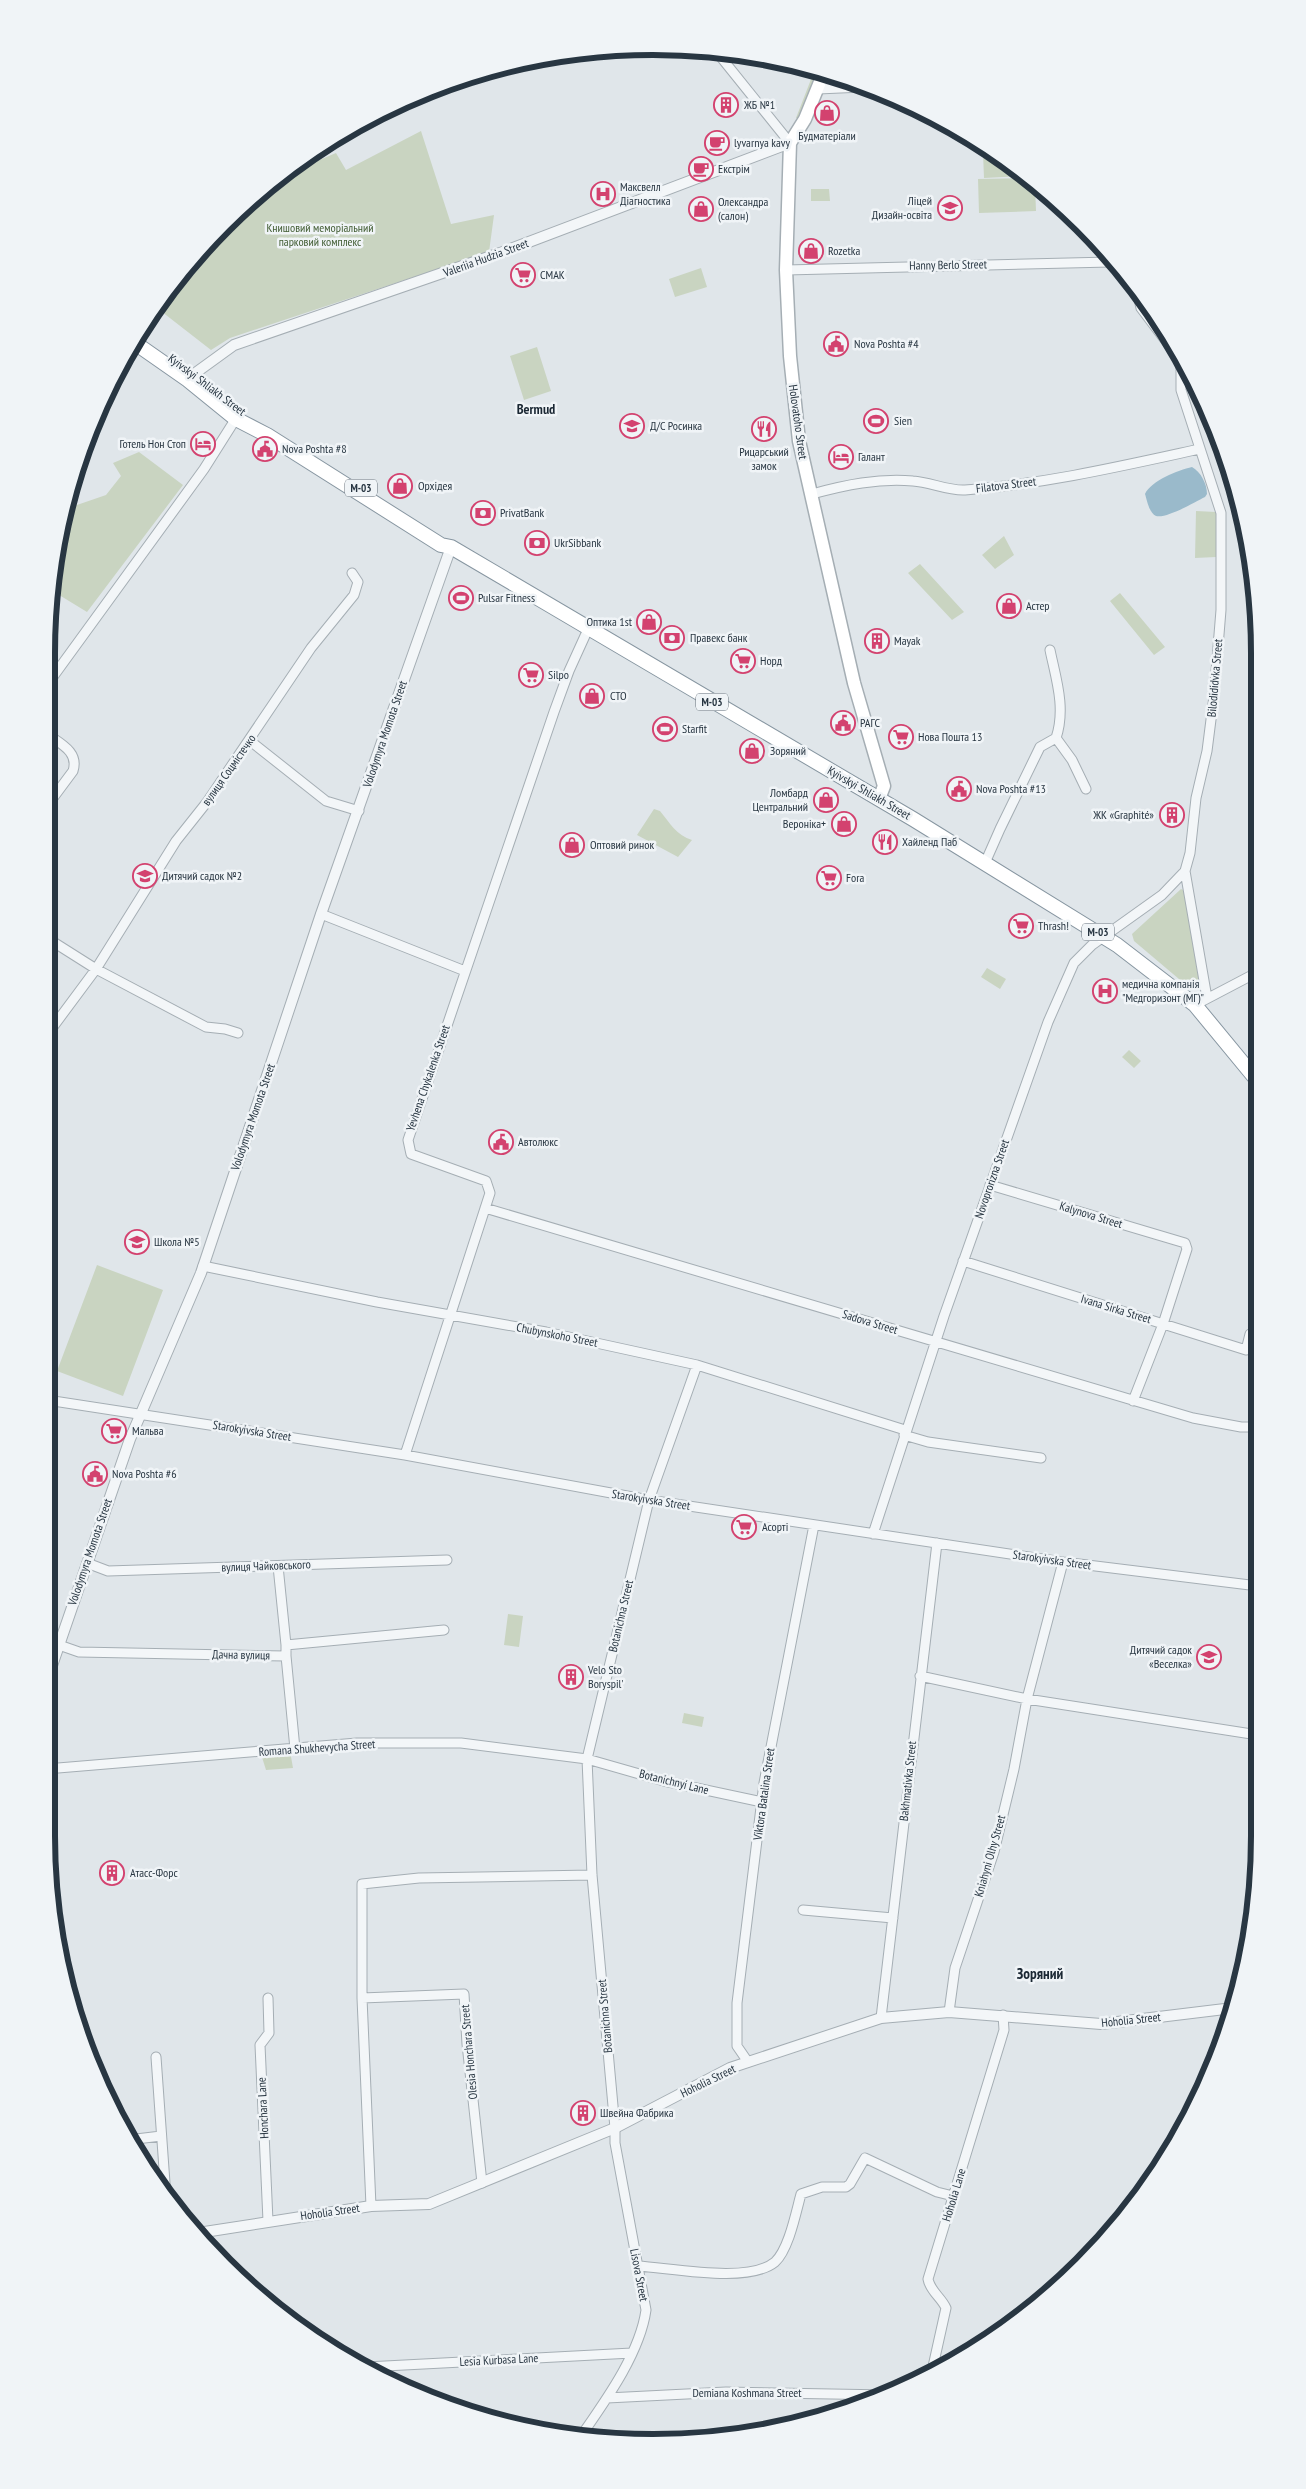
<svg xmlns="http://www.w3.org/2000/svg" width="1306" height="2489" font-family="'PT Sans Narrow',sans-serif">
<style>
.green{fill:#c9d4c1}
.water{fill:#9abacb}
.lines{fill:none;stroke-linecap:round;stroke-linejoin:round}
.minor-casing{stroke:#a5aeb4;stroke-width:11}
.tertiary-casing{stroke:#a5aeb4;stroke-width:12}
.secondary-casing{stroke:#a5aeb4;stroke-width:15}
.trunk-casing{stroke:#8796a1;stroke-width:16}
.minor{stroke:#f3f6f8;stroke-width:9}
.tertiary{stroke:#f3f6f8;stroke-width:10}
.secondary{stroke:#fff;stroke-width:12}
.trunk{stroke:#fff;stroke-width:14}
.labels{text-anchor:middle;stroke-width:5;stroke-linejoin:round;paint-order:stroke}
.shield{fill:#f0f4f7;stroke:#646f78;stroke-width:1}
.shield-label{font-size:11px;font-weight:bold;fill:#283642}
.poi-label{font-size:12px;fill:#283642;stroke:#f0f4f7;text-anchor:start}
.park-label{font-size:12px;fill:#435e35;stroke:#f0f4f7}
.street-label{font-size:12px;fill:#283642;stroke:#f0f4f7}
.neighbourhood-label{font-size:14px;font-weight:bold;fill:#1a2733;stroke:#f0f4f7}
.quarter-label{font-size:15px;font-weight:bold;fill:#1a2733;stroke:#f0f4f7}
.rim{fill:none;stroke:#283642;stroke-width:6}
</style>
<rect width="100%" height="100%" fill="#e0e6ea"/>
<!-- green -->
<path class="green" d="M815 69 819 70 800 118H796Z
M421 131 451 224 494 215 489 252 230 338 211 350 157 308 172 283 253 197 327 143 331 149 317 161 336 153 346 170Z
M983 153H988L1022 176 984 178Z
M1024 178 1035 185 1036 211 979 213 978 179Z
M811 189H829L830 201H811Z
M701 268 707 287 675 297 669 279Z
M537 347 551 391 524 400 510 356Z
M139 452 183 485 87 612 51 590 66 502 74 506 106 495 121 476 113 463Z
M1196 511 1216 512V557L1195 558Z
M1004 536 1014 555 995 569 982 555Z
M920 564 964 612 952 620 908 573Z
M1120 593 1165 647 1154 655 1110 601Z
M654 809 660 811C669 822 677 836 692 840L678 857 637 835Z
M1181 889 1185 891 1199 980 1196 989 1192 990 1134 941 1132 934Z
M987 968 1006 979 1000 989 981 977Z
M1129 1050 1141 1061 1134 1068 1122 1057Z
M97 1265 163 1290 123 1396 57 1371Z
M508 1614 523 1616 519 1647 504 1645Z
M684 1713 704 1717 702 1727 682 1723Z
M290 1751 293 1768 266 1770 261 1754Z"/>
<!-- water -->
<path class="water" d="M1192 467C1201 472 1207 484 1207 494L1205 497C1195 502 1166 519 1156 516 1149 513 1147 500 1145 494 1151 481 1178 470 1192 467Z"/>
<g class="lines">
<defs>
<path id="minor" d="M716 51 790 143
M818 89 863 87
M331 142 421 95
M786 270 1110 262
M1138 294 1141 308 1181 361
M1181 361V390L1221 513V610L1214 696 1207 751 1196 798 1190 853 1185 871 1207 998
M812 494C845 485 878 478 913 481 930 482 948 491 965 490 1045 484 1122 466 1200 449
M1050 650C1056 679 1066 708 1056 738L1072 760 1086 789
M47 685 204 469 240 412
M249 740 326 801 359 811
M47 806 73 771C79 752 61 744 47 734
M985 863 1000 829 1040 747 1056 738
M321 914 465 971
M47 938 96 969 206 1027 225 1029 238 1033
M1195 1005 1256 973
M47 1035 96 969 176 841 207 802 311 648 354 595 358 582 352 573
M990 1185 1185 1243 1187 1249 1163 1324 1133 1401
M485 1208 1193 1418 1241 1427H1257
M963 1261 1246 1350 1250 1334 1257 1330
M203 1266 377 1302 546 1332 697 1365 905 1430
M47 1400 405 1455 649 1500 1063 1562 1258 1586
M904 1435 928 1442 1041 1458
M405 1455 490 1193 486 1181 411 1154 408 1140 554 712 569 671 589 627
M873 1534 944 1316 1048 1022 1074 963 1092 945 1162 895 1185 871
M87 1563 108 1571 447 1560
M278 1566 286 1645
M59 1645 79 1652 286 1656V1645L444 1630
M286 1656 295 1749
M920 1676 1027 1699 1258 1735
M46 1769 357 1743H461L587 1759 664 1781 762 1802
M803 1910 893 1918
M268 1998 269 2033 260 2045 268 2221
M362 1998 464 1994 467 2044 482 2183
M949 2012 955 1968 994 1852 1014 1769 1027 1699 1063 1562
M881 2018 937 1543
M156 2057 166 2197
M748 2062 737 2046V2003L764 1783 814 1525
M128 2140 161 2136
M371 2206 362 1998V1884L419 1878 592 1875
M638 2266C672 2268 748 2284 775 2262 789 2249 796 2212 801 2194L822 2187H846L850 2184 865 2158 937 2192 953 2196
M366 2367 632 2353
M932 2371 946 2308C941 2297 930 2291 928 2279L1004 2030 1003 2015
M607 2398 726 2392 888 2395
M562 2433 584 2432 608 2441
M581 2436C606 2400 640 2353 646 2310L615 2143V2128L592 1875 587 1759 649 1500 697 1365"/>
<path id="tertiary" d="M188 380 194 374 234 345 500 253 790 143
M46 1683 130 1439 201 1273 321 914 451 547
M198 2233 371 2206 429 2204 615 2128 730 2068 881 2018 949 2012 1101 2024 1233 2008"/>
<path id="secondary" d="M824 72 805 119 790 143 786 270 790 356 799 441 854 683 884 786 879 799"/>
<path id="trunk" d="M135 343 188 380 236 419 267 435 441 545 451 547 913 819 1117 945 1195 1005 1256 1079"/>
</defs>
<!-- minor casing -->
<use href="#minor" class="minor-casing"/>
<!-- tertiary casing -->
<use href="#tertiary" class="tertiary-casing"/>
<!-- secondary casing -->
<use href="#secondary" class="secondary-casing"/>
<!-- trunk casing -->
<use href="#trunk" class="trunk-casing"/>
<!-- minor -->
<use href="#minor" class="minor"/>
<!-- tertiary -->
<use href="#tertiary" class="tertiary"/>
<!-- secondary -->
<use href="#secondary" class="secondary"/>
<!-- trunk -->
<use href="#trunk" class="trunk"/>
</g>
<!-- icons -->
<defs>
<symbol id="building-ring" viewBox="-11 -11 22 22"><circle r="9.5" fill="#f0f4f7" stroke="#d3426f" stroke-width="1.5"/><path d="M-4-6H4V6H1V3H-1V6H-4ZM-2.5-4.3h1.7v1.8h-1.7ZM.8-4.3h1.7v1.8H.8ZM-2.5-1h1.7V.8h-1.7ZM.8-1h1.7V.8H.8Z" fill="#d3426f"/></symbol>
<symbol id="shop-ring" viewBox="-11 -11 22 22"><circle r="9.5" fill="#f0f4f7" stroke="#d3426f" stroke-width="1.5"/><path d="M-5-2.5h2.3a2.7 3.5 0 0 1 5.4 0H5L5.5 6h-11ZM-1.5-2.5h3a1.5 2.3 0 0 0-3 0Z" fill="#d3426f"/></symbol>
<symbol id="cafe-ring" viewBox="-11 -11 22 22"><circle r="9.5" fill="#f0f4f7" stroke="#d3426f" stroke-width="1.5"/><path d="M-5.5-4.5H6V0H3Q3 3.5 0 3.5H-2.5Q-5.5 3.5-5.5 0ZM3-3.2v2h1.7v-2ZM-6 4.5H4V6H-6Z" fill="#d3426f"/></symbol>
<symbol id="hospital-ring" viewBox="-11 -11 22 22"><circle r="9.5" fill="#f0f4f7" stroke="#d3426f" stroke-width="1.5"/><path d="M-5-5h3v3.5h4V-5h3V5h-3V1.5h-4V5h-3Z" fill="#d3426f"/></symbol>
<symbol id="school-ring" viewBox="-11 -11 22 22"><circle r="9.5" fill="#f0f4f7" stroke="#d3426f" stroke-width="1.5"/><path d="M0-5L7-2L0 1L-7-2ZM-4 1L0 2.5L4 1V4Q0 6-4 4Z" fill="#d3426f"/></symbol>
<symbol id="supermarket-ring" viewBox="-11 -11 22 22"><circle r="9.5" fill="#f0f4f7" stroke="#d3426f" stroke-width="1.5"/><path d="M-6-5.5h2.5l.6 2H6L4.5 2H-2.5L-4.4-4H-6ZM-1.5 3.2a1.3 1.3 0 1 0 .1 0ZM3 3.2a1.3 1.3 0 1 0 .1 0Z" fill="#d3426f"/></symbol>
<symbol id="civic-ring" viewBox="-11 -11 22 22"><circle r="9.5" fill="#f0f4f7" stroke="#d3426f" stroke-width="1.5"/><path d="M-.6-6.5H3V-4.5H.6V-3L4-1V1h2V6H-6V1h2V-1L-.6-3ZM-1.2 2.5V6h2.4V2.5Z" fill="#d3426f"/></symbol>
<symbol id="stadium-ring" viewBox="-11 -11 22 22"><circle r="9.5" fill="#f0f4f7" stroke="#d3426f" stroke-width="1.5"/><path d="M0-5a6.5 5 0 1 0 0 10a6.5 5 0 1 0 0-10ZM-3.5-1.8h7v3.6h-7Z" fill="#d3426f"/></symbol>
<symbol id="restaurant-ring" viewBox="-11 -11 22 22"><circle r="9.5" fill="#f0f4f7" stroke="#d3426f" stroke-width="1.5"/><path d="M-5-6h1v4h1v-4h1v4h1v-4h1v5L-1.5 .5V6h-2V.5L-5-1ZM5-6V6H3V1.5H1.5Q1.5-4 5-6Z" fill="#d3426f"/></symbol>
<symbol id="hotel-ring" viewBox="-11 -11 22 22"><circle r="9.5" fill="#f0f4f7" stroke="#d3426f" stroke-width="1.5"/><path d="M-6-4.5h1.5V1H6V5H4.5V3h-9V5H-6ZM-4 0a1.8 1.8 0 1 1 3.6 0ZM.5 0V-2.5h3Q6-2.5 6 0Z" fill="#d3426f"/></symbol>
<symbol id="bank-ring" viewBox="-11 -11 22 22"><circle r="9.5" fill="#f0f4f7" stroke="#d3426f" stroke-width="1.5"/><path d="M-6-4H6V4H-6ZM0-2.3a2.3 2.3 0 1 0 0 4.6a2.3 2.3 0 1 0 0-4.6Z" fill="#d3426f"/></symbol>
</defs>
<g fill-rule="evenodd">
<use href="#building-ring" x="712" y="91" width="28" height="28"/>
<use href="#shop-ring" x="813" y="99" width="28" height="28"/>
<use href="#cafe-ring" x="703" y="129" width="28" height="28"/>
<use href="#cafe-ring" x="687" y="155" width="28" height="28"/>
<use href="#hospital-ring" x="589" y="180" width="28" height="28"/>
<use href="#school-ring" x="936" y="194" width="28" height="28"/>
<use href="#shop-ring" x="687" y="195" width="28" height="28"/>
<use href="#shop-ring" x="797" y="237" width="28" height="28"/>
<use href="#supermarket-ring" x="509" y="261" width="28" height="28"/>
<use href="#civic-ring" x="822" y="330" width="28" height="28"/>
<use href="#stadium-ring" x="862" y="407" width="28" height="28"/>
<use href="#school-ring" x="618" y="412" width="28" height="28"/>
<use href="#restaurant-ring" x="750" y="415" width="28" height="28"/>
<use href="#hotel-ring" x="189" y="430" width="28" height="28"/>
<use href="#civic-ring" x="251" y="435" width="28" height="28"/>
<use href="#hotel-ring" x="827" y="443" width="28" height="28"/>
<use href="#shop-ring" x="386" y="472" width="28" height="28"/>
<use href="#bank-ring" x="469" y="499" width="28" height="28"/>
<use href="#bank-ring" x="523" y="529" width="28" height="28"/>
<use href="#stadium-ring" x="447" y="584" width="28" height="28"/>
<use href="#shop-ring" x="995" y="592" width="28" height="28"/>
<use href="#shop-ring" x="635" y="608" width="28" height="28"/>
<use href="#bank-ring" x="658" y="624" width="28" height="28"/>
<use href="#building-ring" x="863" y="627" width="28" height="28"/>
<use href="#supermarket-ring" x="729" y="647" width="28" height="28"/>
<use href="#supermarket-ring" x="517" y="661" width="28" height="28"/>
<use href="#shop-ring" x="578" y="682" width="28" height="28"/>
<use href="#civic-ring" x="829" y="709" width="28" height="28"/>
<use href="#stadium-ring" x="651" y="715" width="28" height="28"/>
<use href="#supermarket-ring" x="887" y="723" width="28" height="28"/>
<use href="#shop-ring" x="738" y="737" width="28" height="28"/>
<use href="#civic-ring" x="945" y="775" width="28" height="28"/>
<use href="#shop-ring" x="812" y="786" width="28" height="28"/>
<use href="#building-ring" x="1158" y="801" width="28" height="28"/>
<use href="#shop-ring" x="830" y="810" width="28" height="28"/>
<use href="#restaurant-ring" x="871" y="828" width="28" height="28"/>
<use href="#shop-ring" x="558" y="831" width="28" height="28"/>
<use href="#school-ring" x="131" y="862" width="28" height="28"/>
<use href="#supermarket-ring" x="815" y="864" width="28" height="28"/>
<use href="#supermarket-ring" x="1007" y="912" width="28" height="28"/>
<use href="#hospital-ring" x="1091" y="977" width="28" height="28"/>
<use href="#civic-ring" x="487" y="1128" width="28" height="28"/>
<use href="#school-ring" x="123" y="1228" width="28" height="28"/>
<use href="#supermarket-ring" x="100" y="1417" width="28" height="28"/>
<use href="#civic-ring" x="81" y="1460" width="28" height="28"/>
<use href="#supermarket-ring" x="730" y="1513" width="28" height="28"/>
<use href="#school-ring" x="1195" y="1643" width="28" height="28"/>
<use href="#building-ring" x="557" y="1663" width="28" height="28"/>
<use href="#building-ring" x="98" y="1859" width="28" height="28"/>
<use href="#building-ring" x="569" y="2099" width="28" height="28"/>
</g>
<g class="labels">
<!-- shield labels -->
<g class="shield">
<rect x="345" y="479.5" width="32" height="17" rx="4"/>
<rect x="696" y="693.5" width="32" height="17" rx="4"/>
<rect x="1082" y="923.5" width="32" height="17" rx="4"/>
</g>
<g class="shield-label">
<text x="361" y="492">М-03</text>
<text x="712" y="706">М-03</text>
<text x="1098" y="936">М-03</text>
</g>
<!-- poi labels -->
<g class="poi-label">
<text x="744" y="109">ЖБ №1</text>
<text x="827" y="140" text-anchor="middle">Будматеріали</text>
<text x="734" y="147">lyvarnya kavy</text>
<text x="718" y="173">Екстрім</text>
<text x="620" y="191">Максвелл<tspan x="620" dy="14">Діагностика</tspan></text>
<text x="932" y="205" text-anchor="end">Ліцей<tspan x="932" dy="14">Дизайн-освіта</tspan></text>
<text x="718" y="206">Олександра<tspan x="718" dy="14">(салон)</tspan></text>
<text x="828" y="255">Rozetka</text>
<text x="540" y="279">СМАК</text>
<text x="854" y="348">Nova Poshta #4</text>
<text x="894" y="425">Sien</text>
<text x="650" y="430">Д/С Росинка</text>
<text x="186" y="448" text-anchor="end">Готель Нон Стоп</text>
<text x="282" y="453">Nova Poshta #8</text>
<text x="764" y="456" text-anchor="middle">Рицарський<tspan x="764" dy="14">замок</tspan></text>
<text x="858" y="461">Галант</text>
<text x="418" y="490">Орхідея</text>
<text x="500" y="517">PrivatBank</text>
<text x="554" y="547">UkrSibbank</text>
<text x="478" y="602">Pulsar Fitness</text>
<text x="1026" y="610">Астер</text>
<text x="632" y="626" text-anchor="end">Оптика 1st</text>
<text x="690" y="642">Правекс банк</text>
<text x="894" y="645">Mayak</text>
<text x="760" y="665">Норд</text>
<text x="548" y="679">Silpo</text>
<text x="610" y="700">СТО</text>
<text x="860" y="727">РАГС</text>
<text x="682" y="733">Starfit</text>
<text x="918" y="741">Нова Пошта 13</text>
<text x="770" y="755">Зоряний</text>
<text x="976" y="793">Nova Poshta #13</text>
<text x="808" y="797" text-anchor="end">Ломбард<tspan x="808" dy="14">Центральний</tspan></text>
<text x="1154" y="819" text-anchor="end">ЖК «Graphité»</text>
<text x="826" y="828" text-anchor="end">Вероніка+</text>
<text x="902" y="846">Хайленд Паб</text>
<text x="590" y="849">Оптовий ринок</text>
<text x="162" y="880">Дитячий садок №2</text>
<text x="846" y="882">Fora</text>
<text x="1038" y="930">Thrash!</text>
<text x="1122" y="988">медична компанія<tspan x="1122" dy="14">"Медгоризонт (МГ)"</tspan></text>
<text x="518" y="1146">Автолюкс</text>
<text x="154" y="1246">Школа №5</text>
<text x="132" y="1435">Мальва</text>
<text x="112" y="1478">Nova Poshta #6</text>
<text x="762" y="1531">Асорті</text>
<text x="1192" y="1654" text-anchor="end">Дитячий садок<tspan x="1192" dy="14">«Веселка»</tspan></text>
<text x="588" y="1674">Velo Sto<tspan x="588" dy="14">Boryspil'</tspan></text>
<text x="130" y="1877">Атасс-Форс</text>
<text x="600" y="2117">Швейна Фабрика</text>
</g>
<!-- park labels -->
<g class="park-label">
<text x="320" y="232">Книшовий меморіальний<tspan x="320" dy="14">парковий комплекс</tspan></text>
</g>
<!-- street labels -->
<g class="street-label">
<text transform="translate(486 258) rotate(-20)" y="4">Valeriia Hudzia Street</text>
<text transform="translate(948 265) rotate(-1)" y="4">Hanny Berlo Street</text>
<text transform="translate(207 385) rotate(37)" y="4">Kyivskyi Shliakh Street</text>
<text transform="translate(798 422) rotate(82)" y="4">Holovatoho Street</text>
<text transform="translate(1006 485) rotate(-7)" y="4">Filatova Street</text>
<text transform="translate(1215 678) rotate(-85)" y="4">Bilodididvka Street</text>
<text transform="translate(385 734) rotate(-71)" y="4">Volodymyra Momota Street</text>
<text transform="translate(229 770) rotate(-55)" y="4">вулиця Соцмістечко</text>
<text transform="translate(869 793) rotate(30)" y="4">Kyivskyi Shliakh Street</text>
<text transform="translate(428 1078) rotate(-71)" y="4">Yevhena Chykalenka Street</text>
<text transform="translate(253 1117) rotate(-71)" y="4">Volodymyra Momota Street</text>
<text transform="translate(992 1179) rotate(-71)" y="4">Novoprorizna Street</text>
<text transform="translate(1091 1215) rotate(17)" y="4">Kalynova Street</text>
<text transform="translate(1116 1309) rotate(17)" y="4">Ivana Sirka Street</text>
<text transform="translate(870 1322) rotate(17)" y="4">Sadova Street</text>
<text transform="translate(557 1335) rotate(11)" y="4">Chubynskoho Street</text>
<text transform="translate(252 1431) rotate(9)" y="4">Starokyivska Street</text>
<text transform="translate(651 1500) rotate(9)" y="4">Starokyivska Street</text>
<text transform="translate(90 1552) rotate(-71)" y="4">Volodymyra Momota Street</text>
<text transform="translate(1052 1560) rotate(8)" y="4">Starokyivska Street</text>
<text transform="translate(266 1566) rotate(-2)" y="4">вулиця Чайковського</text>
<text transform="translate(621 1616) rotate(-77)" y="4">Botanichna Street</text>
<text transform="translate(241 1655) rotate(1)" y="4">Дачна вулиця</text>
<text transform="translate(317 1748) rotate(-4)" y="4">Romana Shukhevycha Street</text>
<text transform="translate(908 1781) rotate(-84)" y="4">Bakhmativka Street</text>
<text transform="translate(674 1782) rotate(14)" y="4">Botanichnyi Lane</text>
<text transform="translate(764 1794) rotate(-82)" y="4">Viktora Batalina Street</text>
<text transform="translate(990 1856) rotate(-74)" y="4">Kniahyni Olhy Street</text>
<text transform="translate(605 2016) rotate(-95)" y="4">Botanichna Street</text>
<text transform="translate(1131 2020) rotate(-6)" y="4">Hoholia Street</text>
<text transform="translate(469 2052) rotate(-95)" y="4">Olesia Honchara Street</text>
<text transform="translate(708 2081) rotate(-26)" y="4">Hoholia Street</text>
<text transform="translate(263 2108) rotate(-93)" y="4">Honchara Lane</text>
<text transform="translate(954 2195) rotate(-73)" y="4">Hoholia Lane</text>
<text transform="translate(330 2212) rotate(-8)" y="4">Hoholia Street</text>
<text transform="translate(639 2275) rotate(79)" y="4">Lisova Street</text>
<text transform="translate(499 2360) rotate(-3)" y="4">Lesia Kurbasa Lane</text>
<text x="747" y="2397">Demiana Koshmana Street</text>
</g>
<!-- neighbourhood labels -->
<g class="neighbourhood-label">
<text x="536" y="414">Bermud</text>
</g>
<!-- quarter labels -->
<g class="quarter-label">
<text x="1040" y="1979">Зоряний</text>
</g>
</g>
<!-- crop -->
<path d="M0 0H1306V2489H0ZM653 55H653A598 598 0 0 1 1251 653V1836A598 598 0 0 1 653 2434H653A598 598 0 0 1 55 1836V653A598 598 0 0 1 653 55Z" fill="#f0f4f7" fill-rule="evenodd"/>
<path class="rim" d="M653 55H653A598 598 0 0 1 1251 653V1836A598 598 0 0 1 653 2434H653A598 598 0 0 1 55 1836V653A598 598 0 0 1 653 55Z"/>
</svg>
